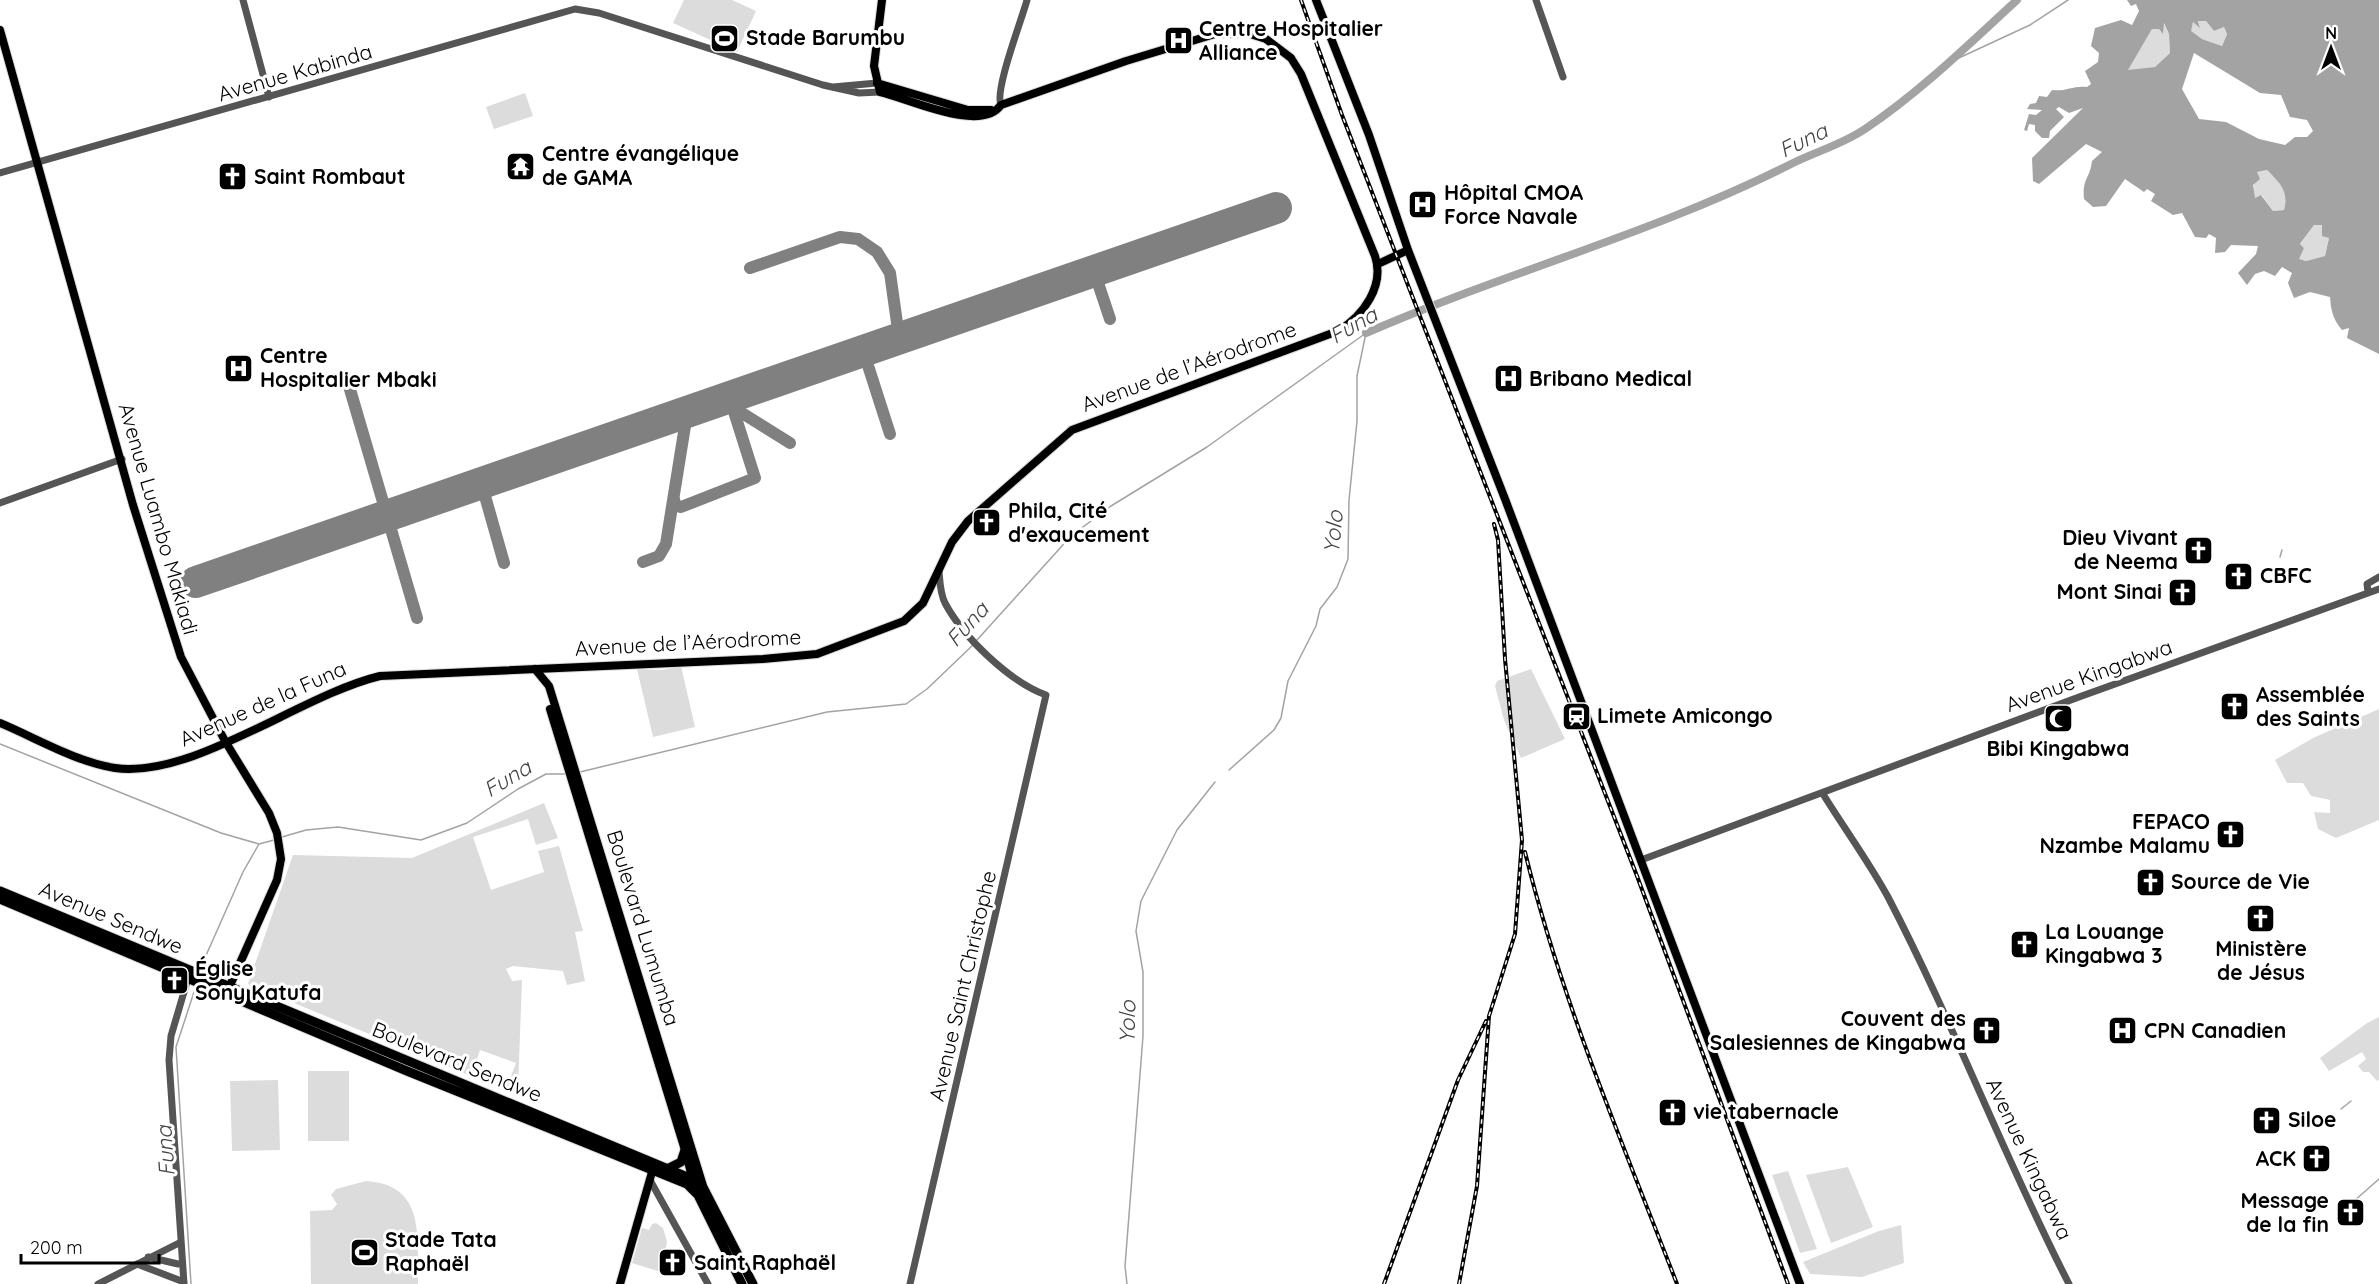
<svg xmlns="http://www.w3.org/2000/svg" width="2379" height="1284" font-family="Quicksand,sans-serif">
<style>
.green{fill:#dcdcdc}
.water{fill:#a3a3a3;fill-rule:evenodd}
.lines{fill:none;stroke-linecap:round;stroke-linejoin:round}
.stream{stroke:#a3a3a3;stroke-width:1.5}
.river{stroke:#a3a3a3;stroke-width:8}
.taxiway{stroke:#808080;stroke-width:12}
.runway{stroke:#808080;stroke-width:32}
.major-casing{stroke:#dbdbdb;stroke-width:10}
.highway-casing{stroke:#dbdbdb;stroke-width:11}
.minor{stroke:#555;stroke-width:7}
.major{stroke:#000;stroke-width:8}
.highway{stroke:#000;stroke-width:9}
.rail-casing{stroke:#000;stroke-width:4}
.rail{stroke:#fff;stroke-width:1.5;stroke-dasharray:4.5;stroke-linecap:butt}
.labels{text-anchor:middle;stroke-width:6;stroke-linejoin:round;paint-order:stroke}
.poi-label{font-size:21px;font-weight:bold;fill:#000;stroke:#fff;text-anchor:start}
.street-label{font-size:21px;fill:#000;stroke:#fff}
.water-label{font-size:22px;font-style:italic;fill:#444;stroke:#fff}
</style>
<rect width="100%" height="100%" fill="#fff"/>
<!-- green -->
<path class="green" d="M684 0H732L756 11 737 52 673 23Z
M2198 21H2206L2214 31 2224 27 2227 33 2222 46 2202 39 2190 31 2193 22 2200 26Z
M2163 22 2169 34 2170 53 2155 67 2127 71 2152 29H2159L2162 33Z
M525 93 533 116 494 129 486 107Z
M2267 170C2280 183 2289 190 2284 210L2273 211 2262 195 2255 198 2252 193 2257 172Z
M2314 225H2322L2329 238 2325 256 2306 261 2298 259 2304 248 2300 245Z
M681 666 695 727 653 737 637 669 663 670Z
M1531 669 1565 739 1521 758 1504 720 1495 686 1497 681Z
M2379 709V820L2336 838 2318 829 2314 812 2330 813V800L2311 796 2303 783H2287L2275 760 2313 738Z
M544 803 558 838 536 845 528 819 473 837 491 890 544 872 538 851 559 846 583 931 575 932 585 981 567 985 563 971 513 966 506 969 512 981 522 980 518 1089 507 1087 516 1063 480 1050 471 1076 248 984 293 855 412 858Z
M2379 1017V1080L2377 1081 2369 1072H2363L2358 1066 2366 1059 2362 1052 2329 1071 2320 1058 2367 1023Z
M308 1071H349V1141H308Z
M278 1080 280 1150 232 1151 230 1081Z
M1848 1167 1873 1227 1831 1243 1806 1175Z
M1788 1171 1817 1249 1800 1253 1772 1175Z
M366 1181C427 1185 417 1238 418 1284H311L310 1211 332 1210 337 1204 331 1195 336 1189Z
M656 1223 663 1228 667 1242 661 1272 632 1263 642 1228 649 1230 652 1224Z
M1901 1225 1904 1263 1862 1277 1810 1274 1803 1262 1879 1231Z"/>
<!-- water -->
<path class="water" d="M2127 0H2379V354L2347 338 2349 328 2342 330C2333 319 2331 311 2330 297L2310 292 2294 298 2288 283 2292 273 2282 267 2275 276 2264 271 2255 274 2247 285 2238 273 2256 254 2258 246 2231 245 2225 252 2215 253 2216 238 2209 234 2206 238 2195 237 2182 213 2173 215 2151 201 2155 194 2147 189 2144 192 2125 179 2106 206 2093 207 2084 199C2082 178 2090 179 2092 161L2102 152 2086 144 2039 184 2033 181 2032 158 2083 108 2069 113 2059 107 2056 109 2064 117 2050 131 2049 138H2042L2035 131V125L2029 124 2027 131 2024 130 2029 114 2036 115 2042 110 2027 109 2030 104 2036 103 2039 96 2047 97 2052 90C2065 92 2074 85 2087 87L2091 84 2085 71 2098 62 2099 53 2091 46 2095 28 2121 20 2132 25 2139 11 2136 4 2131 6ZM2198 21H2206L2214 31 2224 27 2227 34 2222 46 2202 39 2191 31 2193 22 2200 28ZM2164 23 2169 34 2170 53 2155 67 2128 70 2152 29H2159L2163 34ZM2194 53 2260 93 2281 95 2290 117 2307 120 2313 131 2307 137H2295L2285 145 2259 139 2226 122 2199 119 2182 89ZM2267 170C2280 183 2289 191 2284 210L2273 211 2261 195 2255 198 2253 185 2260 179 2257 172ZM2314 225H2322V236L2329 238 2325 256 2306 261 2299 259 2304 248 2300 244Z"/>
<g class="lines">
<!-- stream -->
<path class="stream" d="M1948 63 2030 25 2068 0
M2280 557 2282 550
M977 640 1071 536 1111 506 1207 447 1366 333
M0 744 221 833 259 844
M1229 770 1274 730 1281 718 1288 681 1316 626 1320 609 1337 587 1348 559 1349 500 1357 421V376L1366 333
M580 772 827 712 906 704 927 689 974 644
M282 837 306 830 338 827 421 840 467 823 518 789 546 774H567
M200 969 243 872 259 844 274 840
M2341 1109 2351 1101
M2354 1201 2379 1179
M191 1284 176 1047 196 986
M1127 1284 1125 1266 1143 1036V972L1136 931 1141 901 1177 830 1215 782"/>
<!-- river -->
<path class="river" d="M1366 333C1506 272 1655 233 1791 164 1815 152 1843 144 1865 129 1920 92 1968 45 2017 0"/>
<!-- taxiway -->
<path class="taxiway" d="M750 268 840 237 858 239 877 252 890 273 899 337
M1094 271 1110 319
M863 350 890 434
M349 386 417 618
M734 408 790 443
M481 482 504 563
M674 499 675 505 681 507 755 478 729 396
M643 562 659 556 666 544 685 426 683 412"/>
<!-- runway -->
<path class="runway" d="M196 582 1276 208"/>
<defs>
<path id="major" d="M1316 0 1369 135 1408 250 1505 499 1800 1284
M0 30 133 505 181 657 225 741 269 813 277 833 281 859 277 880 228 990
M877 83 968 110H991
M1378 264 1408 250
M535 669 549 686 704 1189
M550 709 685 1150 694 1185
M0 723C36 738 76 762 115 768 193 779 301 695 380 676L763 659 817 654 904 621 923 603 952 542 968 521 1072 430 1338 331C1363 316 1385 286 1375 256L1301 74 1291 58 1266 39 1247 33 1215 34 1126 61 1001 105C981 134 908 98 880 92L874 66 882 0
M620 1284 654 1165"/>
<path id="highway" d="M0 891 692 1179 704 1189 753 1284
M0 899 407 1071 687 1184 698 1195 742 1284
M669 1168 681 1162 685 1150"/>
</defs>
<!-- major casing -->
<use href="#major" class="major-casing"/>
<!-- highway casing -->
<use href="#highway" class="highway-casing"/>
<!-- minor -->
<path class="minor" d="M243 0 269 97
M1536 0 1563 77
M833 87 877 83
M1001 105C994 91 1022 19 1027 0
M0 173 575 9 599 13 823 85 859 93 880 92
M0 503 122 459
M2368 592 2367 584 2379 577
M1823 794C1844 828 1869 862 1888 897 1954 1024 2004 1157 2069 1284
M1641 860 2079 697 2379 589
M651 1182 708 1284
M148 1257 178 1264
M137 1264 184 1282
M98 1284 181 1242
M184 1284 169 1060 171 1036 189 975
M910 1284 1046 695C1010 682 963 637 945 603 940 593 940 582 939 571"/>
<!-- major -->
<use href="#major" class="major"/>
<!-- highway -->
<use href="#highway" class="highway"/>
<defs>
<path id="rail" d="M1301 0 1342 115 1637 876 1788 1284
M1525 852C1561 1000 1622 1141 1677 1284
M1384 1284 1458 1080 1486 1021
M1459 1284 1477 1186 1489 1016 1515 934 1522 840 1505 659 1498 540 1494 524"/>
</defs>
<!-- rail casing -->
<use href="#rail" class="rail-casing"/>
<!-- rail -->
<use href="#rail" class="rail"/>
</g>
<!-- icons -->
<defs>
<symbol id="stadium-square" viewBox="-11 -11 22 22"><rect x="-9" y="-9" width="18" height="18" rx="4" fill="#000" stroke="#fff"/><path d="M0-5a6.5 5 0 1 0 0 10a6.5 5 0 1 0 0-10ZM-3.5-1.8h7v3.6h-7Z" fill="#fff"/></symbol>
<symbol id="hospital-square" viewBox="-11 -11 22 22"><rect x="-9" y="-9" width="18" height="18" rx="4" fill="#000" stroke="#fff"/><path d="M-5-5h3v3.5h4V-5h3V5h-3V1.5h-4V5h-3Z" fill="#fff"/></symbol>
<symbol id="temple-square" viewBox="-11 -11 22 22"><rect x="-9" y="-9" width="18" height="18" rx="4" fill="#000" stroke="#fff"/><path d="M0-6L5-2H3V0L6.5 2.5H4V6H1.5V3h-3V6H-4V2.5H-6.5L-3 0V-2H-5Z" fill="#fff"/></symbol>
<symbol id="church-square" viewBox="-11 -11 22 22"><rect x="-9" y="-9" width="18" height="18" rx="4" fill="#000" stroke="#fff"/><path d="M-1.2-6h2.4v3.5h3.3v2.4h-3.3V6h-2.4V-.1h-3.3v-2.4h3.3Z" fill="#fff"/></symbol>
<symbol id="station-square" viewBox="-11 -11 22 22"><rect x="-9" y="-9" width="18" height="18" rx="4" fill="#000" stroke="#fff"/><path d="M-3-6H3Q5-6 5-4V2Q5 4 3 4L4.5 6H3L1.5 4h-3L-3 6H-4.5L-3 4Q-5 4-5 2V-4Q-5-6-3-6ZM-3.5-4v3h7v-3ZM-3.5 1v1.5H-2V1ZM2 1v1.5H3.5V1Z" fill="#fff"/></symbol>
<symbol id="mosque-square" viewBox="-11 -11 22 22"><rect x="-9" y="-9" width="18" height="18" rx="4" fill="#000" stroke="#fff"/><path d="M3.5-4.9A6 6 0 1 0 3.5 4.9A5 5 0 1 1 3.5-4.9Z" fill="#fff"/></symbol>
</defs>
<g fill-rule="evenodd">
<use href="#stadium-square" x="708" y="22" width="33" height="33"/>
<use href="#hospital-square" x="1162" y="24" width="33" height="33"/>
<use href="#temple-square" x="504" y="150" width="33" height="33"/>
<use href="#church-square" x="216" y="160" width="33" height="33"/>
<use href="#hospital-square" x="1406" y="188" width="33" height="33"/>
<use href="#hospital-square" x="222" y="352" width="33" height="33"/>
<use href="#hospital-square" x="1492" y="362" width="33" height="33"/>
<use href="#church-square" x="970" y="506" width="33" height="33"/>
<use href="#church-square" x="2182" y="534" width="33" height="33"/>
<use href="#church-square" x="2222" y="560" width="33" height="33"/>
<use href="#church-square" x="2166" y="576" width="33" height="33"/>
<use href="#church-square" x="2218" y="690" width="33" height="33"/>
<use href="#station-square" x="1560" y="700" width="33" height="33"/>
<use href="#mosque-square" x="2042" y="702" width="33" height="33"/>
<use href="#church-square" x="2214" y="818" width="33" height="33"/>
<use href="#church-square" x="2134" y="866" width="33" height="33"/>
<use href="#church-square" x="2244" y="902" width="33" height="33"/>
<use href="#church-square" x="2008" y="928" width="33" height="33"/>
<use href="#church-square" x="158" y="964" width="33" height="33"/>
<use href="#church-square" x="1970" y="1014" width="33" height="33"/>
<use href="#hospital-square" x="2106" y="1014" width="33" height="33"/>
<use href="#church-square" x="1656" y="1096" width="33" height="33"/>
<use href="#church-square" x="2250" y="1104" width="33" height="33"/>
<use href="#church-square" x="2300" y="1142" width="33" height="33"/>
<use href="#church-square" x="2334" y="1196" width="33" height="33"/>
<use href="#stadium-square" x="348" y="1236" width="33" height="33"/>
<use href="#church-square" x="656" y="1246" width="33" height="33"/>
</g>
<g class="labels">
<!-- poi labels -->
<g class="poi-label">
<text x="1199" y="36">Centre Hospitalier<tspan x="1199" dy="24">Alliance</tspan></text>
<text x="746" y="45">Stade Barumbu</text>
<text x="542" y="161">Centre évangélique<tspan x="542" dy="24">de GAMA</tspan></text>
<text x="254" y="184">Saint Rombaut</text>
<text x="1444" y="200">Hôpital CMOA<tspan x="1444" dy="24">Force Navale</tspan></text>
<text x="260" y="363">Centre<tspan x="260" dy="24">Hospitalier Mbaki</tspan></text>
<text x="1529" y="386">Bribano Medical</text>
<text x="1008" y="518">Phila, Cité<tspan x="1008" dy="24">d'exaucement</tspan></text>
<text x="2178" y="545" text-anchor="end">Dieu Vivant<tspan x="2178" dy="24">de Neema</tspan></text>
<text x="2260" y="583">CBFC</text>
<text x="2162" y="599" text-anchor="end">Mont Sinai</text>
<text x="2256" y="702">Assemblée<tspan x="2256" dy="24">des Saints</tspan></text>
<text x="1597" y="723">Limete Amicongo</text>
<text x="2058" y="756" text-anchor="middle">Bibi Kingabwa</text>
<text x="2210" y="829" text-anchor="end">FEPACO<tspan x="2210" dy="24">Nzambe Malamu</tspan></text>
<text x="2171" y="889">Source de Vie</text>
<text x="2045" y="939">La Louange<tspan x="2045" dy="24">Kingabwa 3</tspan></text>
<text x="2261" y="956" text-anchor="middle">Ministère<tspan x="2261" dy="24">de Jésus</tspan></text>
<text x="195" y="976">Église<tspan x="195" dy="24">Sony Katufa</tspan></text>
<text x="1966" y="1026" text-anchor="end">Couvent des<tspan x="1966" dy="24">Salesiennes de Kingabwa</tspan></text>
<text x="2144" y="1038">CPN Canadien</text>
<text x="1693" y="1119">vie tabernacle</text>
<text x="2288" y="1127">Siloe</text>
<text x="2296" y="1166" text-anchor="end">ACK</text>
<text x="2329" y="1208" text-anchor="end">Message<tspan x="2329" dy="24">de la fin</tspan></text>
<text x="385" y="1247">Stade Tata<tspan x="385" dy="24">Raphaël</tspan></text>
<text x="694" y="1270">Saint Raphaël</text>
</g>
<!-- street labels -->
<g class="street-label">
<text transform="translate(295 73) rotate(-16)" y="7">Avenue Kabinda</text>
<text transform="translate(1189 367) rotate(-20)" y="7">Avenue de l’Aérodrome</text>
<text transform="translate(158 519) rotate(74)" y="7">Avenue Luambo Makiadi</text>
<text transform="translate(688 643) rotate(-3)" y="7">Avenue de l’Aérodrome</text>
<text transform="translate(2089 676) rotate(-20)" y="7">Avenue Kingabwa</text>
<text transform="translate(263 704) rotate(-24)" y="7">Avenue de la Funa</text>
<text transform="translate(111 918) rotate(23)" y="7">Avenue Sendwe</text>
<text transform="translate(643 928) rotate(73)" y="7">Boulevard Lumumba</text>
<text transform="translate(963 986) rotate(-77)" y="7">Avenue Saint Christophe</text>
<text transform="translate(457 1062) rotate(22)" y="7">Boulevard Sendwe</text>
<text transform="translate(2029 1159) rotate(65)" y="7">Avenue Kingabwa</text>
</g>
<!-- water labels -->
<g class="water-label">
<text transform="translate(1803 140) rotate(-26)" y="8">Funa</text>
<text transform="translate(1353 325) rotate(-30)" y="8">Funa</text>
<text transform="translate(1333 532) rotate(-85)" y="8">Yolo</text>
<text transform="translate(967 624) rotate(-48)" y="8">Funa</text>
<text transform="translate(507 778) rotate(-31)" y="8">Funa</text>
<text transform="translate(1127 1022) rotate(-89)" y="8">Yolo</text>
<text transform="translate(165 1151) rotate(-94)" y="8">Funa</text>
</g>
</g>
<!-- north arrow -->
<g transform="translate(2331 48)" stroke="#ffffff" stroke-width="4.5" paint-order="stroke">
<path d="M0-4.5L10 22L0 15L-10 22Z" fill="#000000"/>
<text y="-9" font-size="16" font-weight="bold" text-anchor="middle" fill="#000000">N</text>
</g>
<!-- scale -->
<path d="M21 1254v9h138v-9" fill="none" stroke="#000000" stroke-width="3"/>
<text x="30" y="1254" font-size="18" fill="#000000" stroke="#ffffff" stroke-width="4.5" paint-order="stroke">200 m</text>
</svg>
